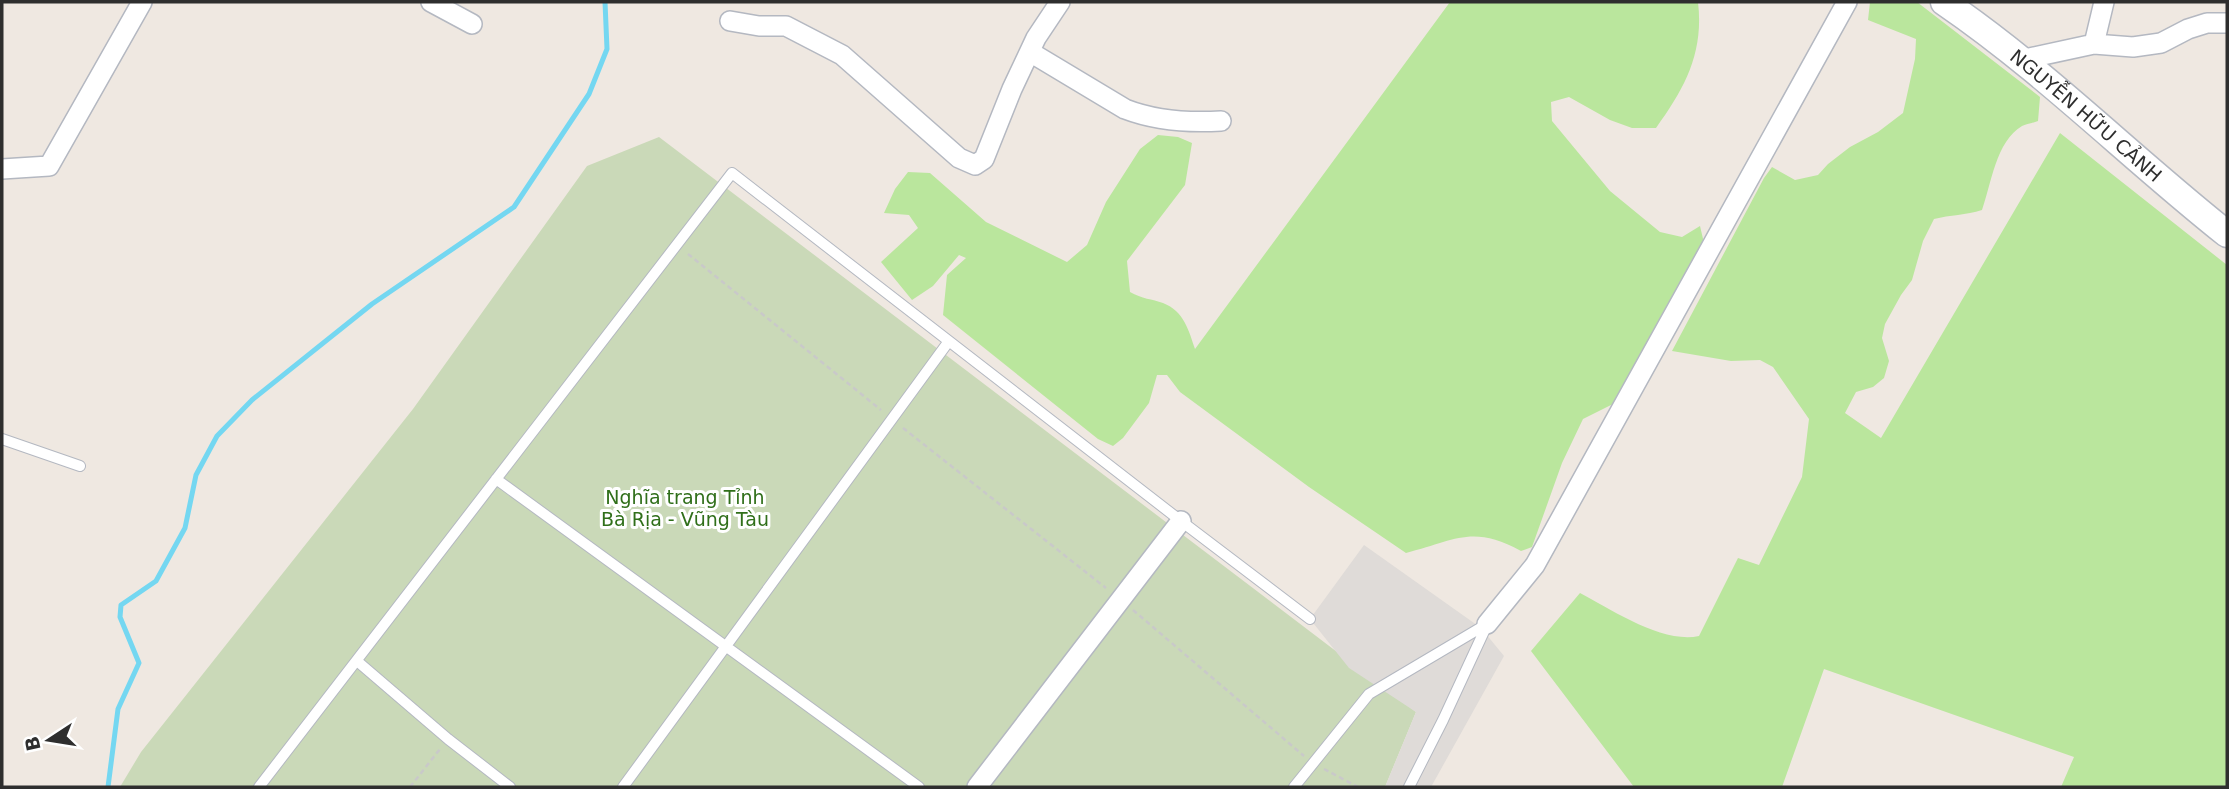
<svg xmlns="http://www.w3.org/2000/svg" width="2229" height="789" font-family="'DejaVu Sans',sans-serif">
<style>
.green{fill:#bae69d}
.cemetery{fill:#cad9b8}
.plaza{fill:#dfdbd8}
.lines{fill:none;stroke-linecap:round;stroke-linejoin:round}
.stream{stroke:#74d7f1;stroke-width:5}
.lane-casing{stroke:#b4b8c1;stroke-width:12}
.street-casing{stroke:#b4b8c1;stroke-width:22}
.secondary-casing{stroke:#b4b8c1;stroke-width:29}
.path{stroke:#c9c9c9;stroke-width:2.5;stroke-dasharray:5 3.5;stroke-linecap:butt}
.lane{stroke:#fff;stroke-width:10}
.street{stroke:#fff;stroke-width:19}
.secondary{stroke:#fff;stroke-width:26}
.labels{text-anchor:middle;stroke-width:6;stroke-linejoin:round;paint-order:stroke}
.street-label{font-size:19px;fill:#2e2e2e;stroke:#fff}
.park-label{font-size:19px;fill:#306f1a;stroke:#fff}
</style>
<rect width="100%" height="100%" fill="#efe8e1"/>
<!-- green -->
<path class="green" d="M1450 2H1698C1704 53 1685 88 1656 128H1632L1610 120 1569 97 1551 102 1552 121 1610 191 1660 232 1682 237 1700 226 1704 243 1613 404 1583 419 1562 463 1532 547 1521 551C1472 524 1454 541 1406 553L1309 487 1180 392 1167 375H1157L1149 403 1123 438 1113 446 1098 439 943 315 947 275 966 258 959 255 933 286 912 300 881 262 918 228 909 215 884 213 895 189 908 172 930 173 986 222 1067 262 1087 245 1106 202 1140 149 1158 135 1178 137 1192 143 1185 185 1127 261 1130 292C1142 299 1152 299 1163 303 1184 311 1189 331 1195 349Z
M1870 2H1917L2040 97 2038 121C2033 123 2026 124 2022 126 1996 141 1991 185 1982 210 1966 215 1950 215 1934 219L1923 241 1912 280 1901 295 1885 324 1882 338 1889 361 1884 378 1873 387 1856 392 1845 413 1881 438 2060 133 2227 265V787H2061L2074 757 1824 669 1782 787H1634L1531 651 1580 593C1612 610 1663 644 1699 636L1738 558 1759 565 1802 477 1809 419 1773 367 1760 360 1731 361 1672 351 1764 178 1772 167 1795 180 1818 175 1828 164 1850 147 1878 132 1903 113 1915 59 1916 39 1868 20Z"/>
<!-- cemetery -->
<path class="cemetery" d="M659 137 1416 712 1385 787H120L141 752 413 409 587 166Z"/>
<!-- plaza -->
<path class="plaza" d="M1364 545 1481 628 1504 656 1431 787H1385L1416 712 1349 668 1310 619Z"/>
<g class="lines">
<!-- stream -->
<path class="stream" d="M108 787 118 709 139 663 120 617 121 605 156 581 185 528 196 475 217 436 252 400 372 304 514 207 589 94 607 49 605 2"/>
<defs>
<path id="lane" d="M2 439 80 466
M496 479 919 787
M357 661 448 739 510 787
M259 787 732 173 1181 521 1310 619
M623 787 949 341
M1294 787 1369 694 1487 624
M1409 787 1443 720 1487 625"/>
<path id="street" d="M431 2 472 24
M730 21 759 26H786L842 55 959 158 975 165 984 159 1012 89 1036 38 1060 2
M2094 44 2104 2
M1030 52 1125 109C1156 121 1188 123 1221 121
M2020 60 2094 44 2133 47 2161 43 2188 29 2207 23H2227
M2 169 49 166 142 2
M1487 624 1535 565 1847 2
M977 787 1181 521"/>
<g id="secondary">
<path id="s1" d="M1944 2C2045 71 2131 158 2227 234"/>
</g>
</defs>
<!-- lane casing -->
<use href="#lane" class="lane-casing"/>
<!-- street casing -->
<use href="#street" class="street-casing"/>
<!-- secondary casing -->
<use href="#secondary" class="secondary-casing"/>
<!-- path -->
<path class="path" d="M688 254 881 410
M903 428 1106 588
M1133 610 1304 756
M1324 769 1358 787
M410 787 440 749"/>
<!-- lane -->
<use href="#lane" class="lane"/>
<!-- street -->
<use href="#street" class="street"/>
<!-- secondary -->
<use href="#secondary" class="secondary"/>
</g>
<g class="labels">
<!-- street labels -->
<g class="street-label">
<text dy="7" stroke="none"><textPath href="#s1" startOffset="182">NGUYỄN HỮU CẢNH</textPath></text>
</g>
<!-- park labels -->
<g class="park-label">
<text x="685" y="504">Nghĩa trang Tỉnh<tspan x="685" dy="22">Bà Rịa - Vũng Tàu</tspan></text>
</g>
</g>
<!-- border -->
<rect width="2229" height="789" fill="none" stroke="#2e2e2e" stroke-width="7"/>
<!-- north arrow -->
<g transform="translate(49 740) rotate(258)" stroke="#ffffff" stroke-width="5" paint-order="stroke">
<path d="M0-5L12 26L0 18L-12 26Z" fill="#2e2e2e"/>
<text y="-10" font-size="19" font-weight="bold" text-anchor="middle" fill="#2e2e2e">B</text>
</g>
</svg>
